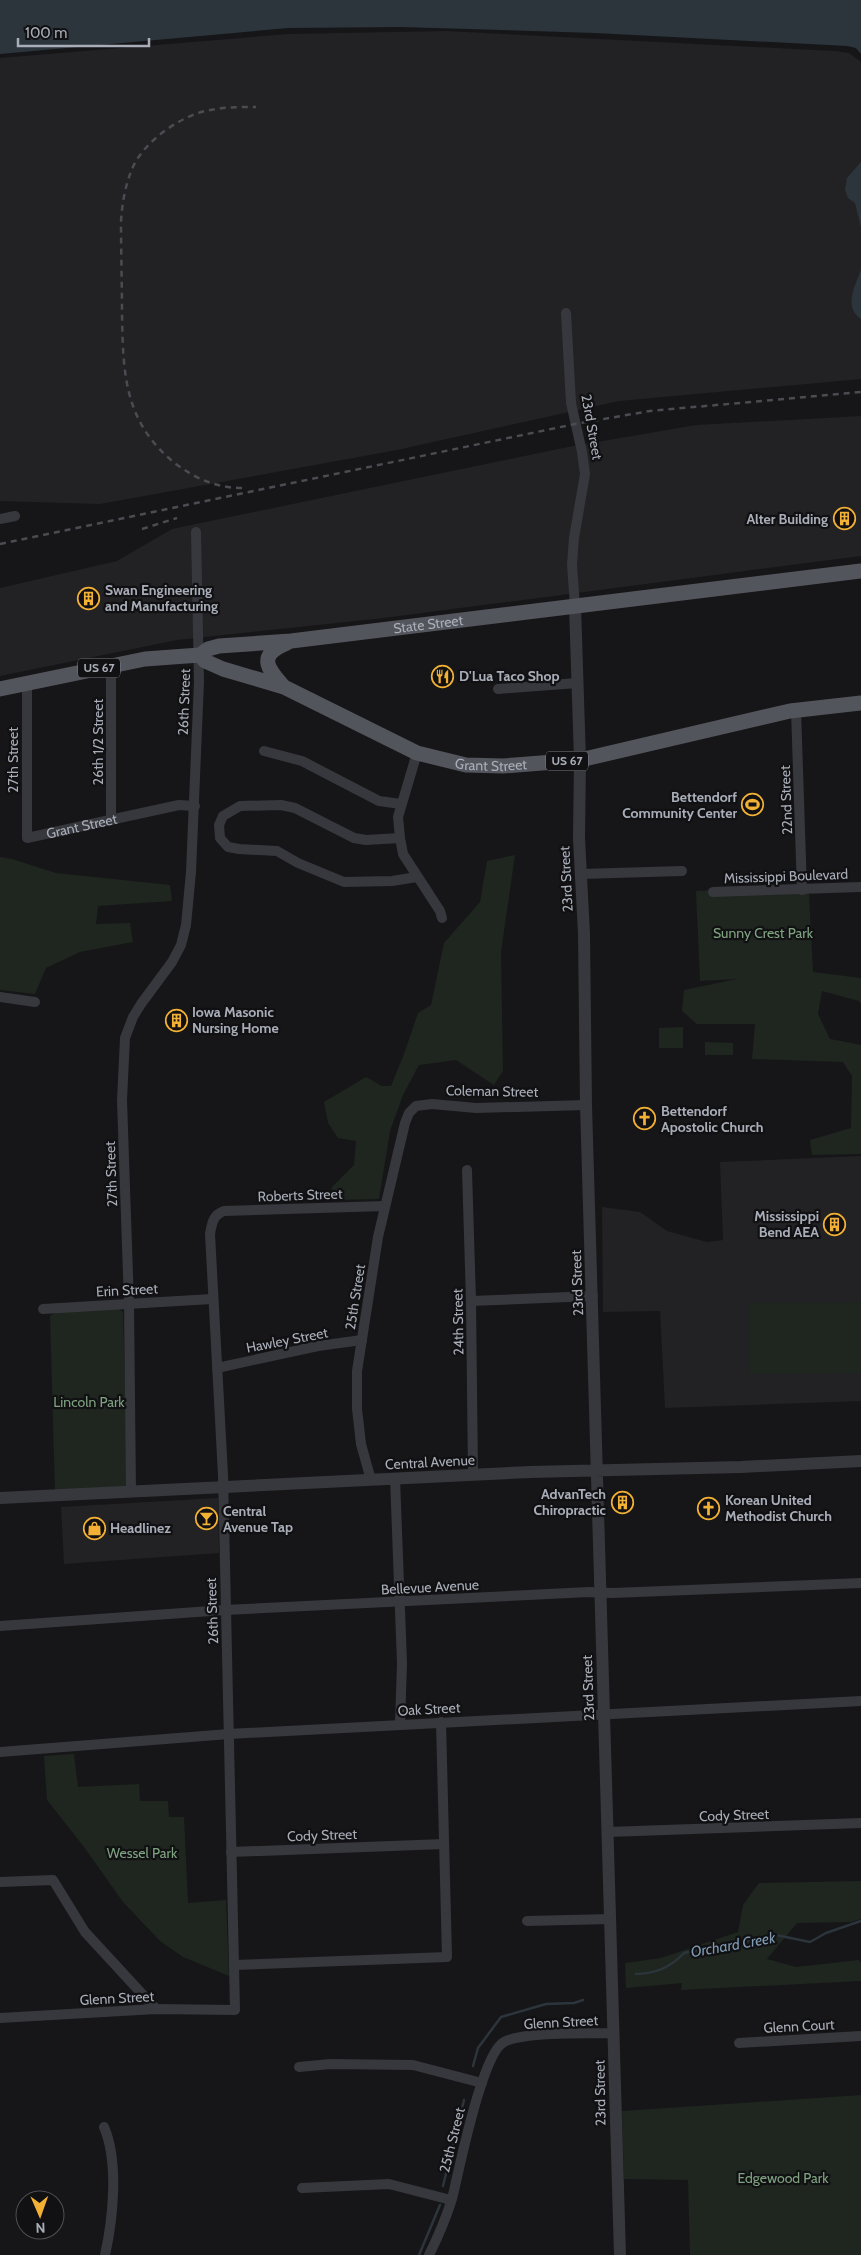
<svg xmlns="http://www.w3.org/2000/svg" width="861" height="2255" font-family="Cabin,sans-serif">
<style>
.built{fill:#222225}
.green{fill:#1e261f}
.water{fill:#2c353c}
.pier{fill:#161618}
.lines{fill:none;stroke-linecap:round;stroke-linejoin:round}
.stream{stroke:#2c353c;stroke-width:2.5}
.minor{stroke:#37383d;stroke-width:10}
.tertiary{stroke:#37383d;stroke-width:12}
.primary{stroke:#53555c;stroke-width:15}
.rail{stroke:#4a4c52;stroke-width:2.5;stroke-dasharray:6 5;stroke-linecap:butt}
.labels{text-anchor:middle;stroke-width:4.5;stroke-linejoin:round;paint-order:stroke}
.shield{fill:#111113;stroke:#7b7e86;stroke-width:1}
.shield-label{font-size:12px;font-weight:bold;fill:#a8adb8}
.street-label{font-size:14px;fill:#a8adb8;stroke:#111113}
.poi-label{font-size:14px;font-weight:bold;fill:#a8adb8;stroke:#111113;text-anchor:start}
.park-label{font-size:14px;fill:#7fa381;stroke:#111113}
.water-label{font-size:15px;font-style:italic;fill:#7f9bb3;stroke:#111113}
</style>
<rect width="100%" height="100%" fill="#161618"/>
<!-- built -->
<path class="built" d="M447 29 851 50 861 60V379L619 401 397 450 100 504 0 501V55L288 31Z
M861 416V556L384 618 177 640 0 676V588L117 561 172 529 568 447 696 425Z
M861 1156V1401L665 1408 660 1311 603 1312 602 1207 640 1212 667 1231 707 1242 723 1240 720 1162Z
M218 1498 219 1553 64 1564 61 1507Z"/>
<!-- green -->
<path class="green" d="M515 855 501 952 503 1071 494 1085 456 1060 419 1065 403 1095 390 1131 379 1199 331 1200 332 1187 354 1165 356 1141 338 1138 328 1123 324 1102 366 1077 382 1086H391L404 1054 418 1013 431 1005 444 943 480 902 487 861Z
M0 857 12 859 56 873 170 885 172 901 98 906 96 924 130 923 133 942 80 952 46 968 35 994 0 990Z
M796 887 809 894 813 972 861 978V1004L859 1001 822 991 818 1014 830 1039 861 1045V1154L812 1155 810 1140 851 1128 852 1076 843 1062 752 1059 755 1024H697L682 1011 684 990 737 979 700 981 696 891Z
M683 1027V1048H659V1028Z
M705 1042 733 1043V1055H705Z
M861 1302V1373L750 1374 749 1303Z
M118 1308 123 1312 128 1483 123 1489 55 1493 50 1316 56 1312Z
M74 1754 78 1787 139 1784 140 1801H168L169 1817H184L188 1903 226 1900 229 1976 183 1957 160 1941 123 1902 84 1847 47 1800 44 1756Z
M861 1881V1919L851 1922 797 1923 767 1959 796 1967 859 1960 861 1963V1981L681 1990 682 1983 626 1988 625 1963 661 1958 738 1932 743 1905 759 1883Z
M861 2095V2255H690L688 2180 624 2179 622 2111Z"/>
<!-- water -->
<path class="water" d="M0 0H861V60L851 50 447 29 288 31 0 55Z
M861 162V227L855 203 848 198 845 190 847 178Z
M861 270V319C843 307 855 286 861 270Z"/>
<!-- pier -->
<path class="pier" d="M401 27 595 33 847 46 856 48 861 54V62L849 53 834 51 447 31 288 34 0 58V54L288 28Z"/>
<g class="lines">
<!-- stream -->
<path class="stream" d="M636 1974C656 1974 671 1967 684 1953L776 1935 810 1942 826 1933 861 1921
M473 2066 478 2048 501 2017 546 2004 574 2003 583 2000
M443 2186 464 2100
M419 2255 440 2205"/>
<!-- minor -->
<g class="minor">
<path d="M566 313 571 403 582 452 585 474 574 538 572 565 575 606"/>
<path d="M0 519 15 516"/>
<path d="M111 666V819"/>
<path id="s1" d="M27 683V838L179 805 195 806"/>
<path d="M498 689 577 683"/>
<path d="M796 710 802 890"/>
<path d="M264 751 302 761 379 801 401 804"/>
<path d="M417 753 398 817 400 838 403 854 440 911 442 918"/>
<path d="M400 838 366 840 354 838 295 808 281 805 240 806 223 816 219 825 220 838 228 847 239 849 277 851 298 863 344 882 392 881 417 877"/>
<path d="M581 874 682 871"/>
<path d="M713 892 861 887"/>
<path d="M0 997 35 1002"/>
<path d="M467 1170 471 1301 473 1475"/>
<path d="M471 1301 593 1296"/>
<path d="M43 1309 212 1299"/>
<path d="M217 1368 318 1346 362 1340"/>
<path d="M395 1478 402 1663 400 1724"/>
<path d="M371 1480 361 1444 357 1409V1371L378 1237 405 1123 409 1113 416 1106 432 1104 476 1108 586 1105"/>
<path d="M131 1492 129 1304 122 1100 125 1038 133 1017 141 1004 172 962 181 945 186 925 191 872 199 682 196 532"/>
<path d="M0 1626 225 1610 589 1592 613 1593 861 1583"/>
<path d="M0 1752 229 1734 861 1701"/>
<path d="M608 1832 861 1823"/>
<path d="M231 1852 444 1844"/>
<path d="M0 1882 53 1880 85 1932 156 2009"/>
<path d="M527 1921 611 1919"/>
<path d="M234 1965 447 1957 441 1722"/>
<path d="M0 2018 156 2009 235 2010 223 1475 210 1234C212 1223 213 1215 224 1211L385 1206"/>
<path d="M739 2043 861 2036"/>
<path d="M299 2067 330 2064 413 2065 482 2083"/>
<path d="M104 2127C119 2162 113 2219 105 2255"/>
<path d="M302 2188 389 2184 451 2200"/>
<path d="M429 2255C438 2237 446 2218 452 2199 459 2171 482 2053 504 2042 525 2031 588 2034 614 2033"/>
</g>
<!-- tertiary -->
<path class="tertiary" d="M575 606 580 760 579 838 584 934 586 1105 620 2255
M0 1498 530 1472 741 1467 861 1461"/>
<!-- primary -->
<g class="primary">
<path id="s2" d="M200 655 205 661 223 669 284 687 417 753 466 765 503 766 580 760 790 711 861 703"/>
<path d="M283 686C266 667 258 655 287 643"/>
<path id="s3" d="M0 689 145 659 200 655 208 649 219 646 291 641 861 571"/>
</g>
<!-- rail -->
<path class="rail" d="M242 488C217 488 196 479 176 464 124 423 123 374 122 313 122 283 121 252 121 222 122 204 125 186 132 169 143 142 181 115 210 110 225 107 241 107 256 107
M142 529 177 518
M0 544 575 424 650 411 861 392"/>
</g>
<!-- icons -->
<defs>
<symbol id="building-ring" viewBox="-11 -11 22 22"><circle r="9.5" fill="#111113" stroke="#f2b134" stroke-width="1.5"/><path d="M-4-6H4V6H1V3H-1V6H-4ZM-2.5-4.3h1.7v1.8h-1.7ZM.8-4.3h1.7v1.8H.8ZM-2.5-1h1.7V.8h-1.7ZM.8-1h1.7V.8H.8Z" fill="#f2b134"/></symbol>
<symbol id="restaurant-ring" viewBox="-11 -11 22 22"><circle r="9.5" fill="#111113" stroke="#f2b134" stroke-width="1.5"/><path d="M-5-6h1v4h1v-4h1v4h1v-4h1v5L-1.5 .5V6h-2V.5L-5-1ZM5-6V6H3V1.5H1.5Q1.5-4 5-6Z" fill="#f2b134"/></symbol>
<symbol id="stadium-ring" viewBox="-11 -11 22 22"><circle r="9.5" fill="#111113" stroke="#f2b134" stroke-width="1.5"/><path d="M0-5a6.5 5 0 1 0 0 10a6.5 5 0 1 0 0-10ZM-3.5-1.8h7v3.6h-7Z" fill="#f2b134"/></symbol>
<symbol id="church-ring" viewBox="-11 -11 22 22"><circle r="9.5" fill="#111113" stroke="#f2b134" stroke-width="1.5"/><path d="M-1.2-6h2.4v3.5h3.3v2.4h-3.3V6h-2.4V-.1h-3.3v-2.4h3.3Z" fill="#f2b134"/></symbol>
<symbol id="bar-ring" viewBox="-11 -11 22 22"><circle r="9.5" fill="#111113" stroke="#f2b134" stroke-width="1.5"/><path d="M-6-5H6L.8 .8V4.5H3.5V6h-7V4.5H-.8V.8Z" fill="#f2b134"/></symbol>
<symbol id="shop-ring" viewBox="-11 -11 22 22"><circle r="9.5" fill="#111113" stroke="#f2b134" stroke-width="1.5"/><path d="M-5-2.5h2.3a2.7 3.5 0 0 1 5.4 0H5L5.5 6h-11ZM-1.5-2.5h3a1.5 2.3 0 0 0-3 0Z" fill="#f2b134"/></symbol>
</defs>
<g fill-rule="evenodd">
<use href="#building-ring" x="832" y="506" width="25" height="25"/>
<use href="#building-ring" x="76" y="586" width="25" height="25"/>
<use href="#restaurant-ring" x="430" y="664" width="25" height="25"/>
<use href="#stadium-ring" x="740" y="792" width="25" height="25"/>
<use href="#building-ring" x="164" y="1008" width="25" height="25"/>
<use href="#church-ring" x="632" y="1106" width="25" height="25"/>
<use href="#building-ring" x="822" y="1212" width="25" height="25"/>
<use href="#building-ring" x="610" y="1490" width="25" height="25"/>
<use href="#church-ring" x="696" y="1496" width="25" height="25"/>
<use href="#bar-ring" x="194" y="1506" width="25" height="25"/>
<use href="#shop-ring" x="82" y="1516" width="25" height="25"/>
</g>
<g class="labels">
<!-- shield labels -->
<g class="shield">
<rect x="78" y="658.5" width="42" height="19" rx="4"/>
<rect x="546" y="751.5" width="42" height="19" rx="4"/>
</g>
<g class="shield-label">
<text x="99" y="672">US 67</text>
<text x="567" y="765">US 67</text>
</g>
<!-- street labels -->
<g class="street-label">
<text transform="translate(592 427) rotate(80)" y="5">23rd Street</text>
<text dy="5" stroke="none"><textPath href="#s3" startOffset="435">State Street</textPath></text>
<text transform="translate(184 702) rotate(-88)" y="5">26th Street</text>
<text transform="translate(98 742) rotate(-90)" y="5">26th 1/2 Street</text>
<text transform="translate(13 760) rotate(-90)" y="5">27th Street</text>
<text dy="5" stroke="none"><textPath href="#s2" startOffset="315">Grant Street</textPath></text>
<text transform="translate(786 800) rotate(-92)" y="5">22nd Street</text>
<text dy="5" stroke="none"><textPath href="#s1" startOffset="211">Grant Street</textPath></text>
<text transform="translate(786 876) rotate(-2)" y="5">Mississippi Boulevard</text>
<text transform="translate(566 879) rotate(-93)" y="5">23rd Street</text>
<text transform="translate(492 1091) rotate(1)" y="5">Coleman Street</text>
<text transform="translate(111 1174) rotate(-92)" y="5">27th Street</text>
<text transform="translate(300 1195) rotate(-2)" y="5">Roberts Street</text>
<text transform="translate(577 1283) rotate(-92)" y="5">23rd Street</text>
<text transform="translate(127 1290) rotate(-3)" y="5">Erin Street</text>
<text transform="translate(355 1297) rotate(-81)" y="5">25th Street</text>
<text transform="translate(458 1322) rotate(-91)" y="5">24th Street</text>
<text transform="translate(287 1340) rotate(-11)" y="5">Hawley Street</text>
<text transform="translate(430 1462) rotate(-3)" y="5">Central Avenue</text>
<text transform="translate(430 1587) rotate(-3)" y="5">Bellevue Avenue</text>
<text transform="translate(212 1611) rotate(-92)" y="5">26th Street</text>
<text transform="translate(588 1688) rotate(-92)" y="5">23rd Street</text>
<text transform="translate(429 1709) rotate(-3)" y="5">Oak Street</text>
<text transform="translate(734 1815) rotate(-2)" y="5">Cody Street</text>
<text transform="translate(322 1835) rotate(-2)" y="5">Cody Street</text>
<text transform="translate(117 1998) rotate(-3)" y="5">Glenn Street</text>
<text transform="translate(561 2022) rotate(-3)" y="5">Glenn Street</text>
<text transform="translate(799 2026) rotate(-3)" y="5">Glenn Court</text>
<text transform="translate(600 2093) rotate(-91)" y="5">23rd Street</text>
<text transform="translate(452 2140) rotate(-76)" y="5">25th Street</text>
</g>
<!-- poi labels -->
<g class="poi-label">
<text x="828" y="524" text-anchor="end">Alter Building</text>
<text x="105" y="595">Swan Engineering<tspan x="105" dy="16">and Manufacturing</tspan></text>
<text x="459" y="681">D'Lua Taco Shop</text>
<text x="737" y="802" text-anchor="end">Bettendorf<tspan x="737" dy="16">Community Center</tspan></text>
<text x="192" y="1017">Iowa Masonic<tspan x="192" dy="16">Nursing Home</tspan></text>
<text x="661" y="1116">Bettendorf<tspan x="661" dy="16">Apostolic Church</tspan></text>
<text x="819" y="1221" text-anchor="end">Mississippi<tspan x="819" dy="16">Bend AEA</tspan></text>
<text x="606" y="1499" text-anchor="end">AdvanTech<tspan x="606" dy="16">Chiropractic</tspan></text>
<text x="725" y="1505">Korean United<tspan x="725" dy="16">Methodist Church</tspan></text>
<text x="223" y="1516">Central<tspan x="223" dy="16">Avenue Tap</tspan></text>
<text x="110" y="1533">Headlinez</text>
</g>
<!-- park labels -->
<g class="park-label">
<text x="763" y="938">Sunny Crest Park</text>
<text x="89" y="1407">Lincoln Park</text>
<text x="142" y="1858">Wessel Park</text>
<text x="783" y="2183">Edgewood Park</text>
</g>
<!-- water labels -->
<g class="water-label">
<text transform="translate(733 1945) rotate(-10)" y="5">Orchard Creek</text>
</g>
</g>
<!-- north arrow -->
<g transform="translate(40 2215) rotate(178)"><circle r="24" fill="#111113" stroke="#4d4f55"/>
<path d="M0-4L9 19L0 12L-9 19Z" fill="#f2b134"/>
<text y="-8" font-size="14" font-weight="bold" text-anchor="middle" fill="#a8adb8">N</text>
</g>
<!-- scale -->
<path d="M18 38v8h131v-8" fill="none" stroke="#a8adb8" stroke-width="2.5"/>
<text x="25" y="38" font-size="15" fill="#a8adb8" stroke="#111113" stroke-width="4" paint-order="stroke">100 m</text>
</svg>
